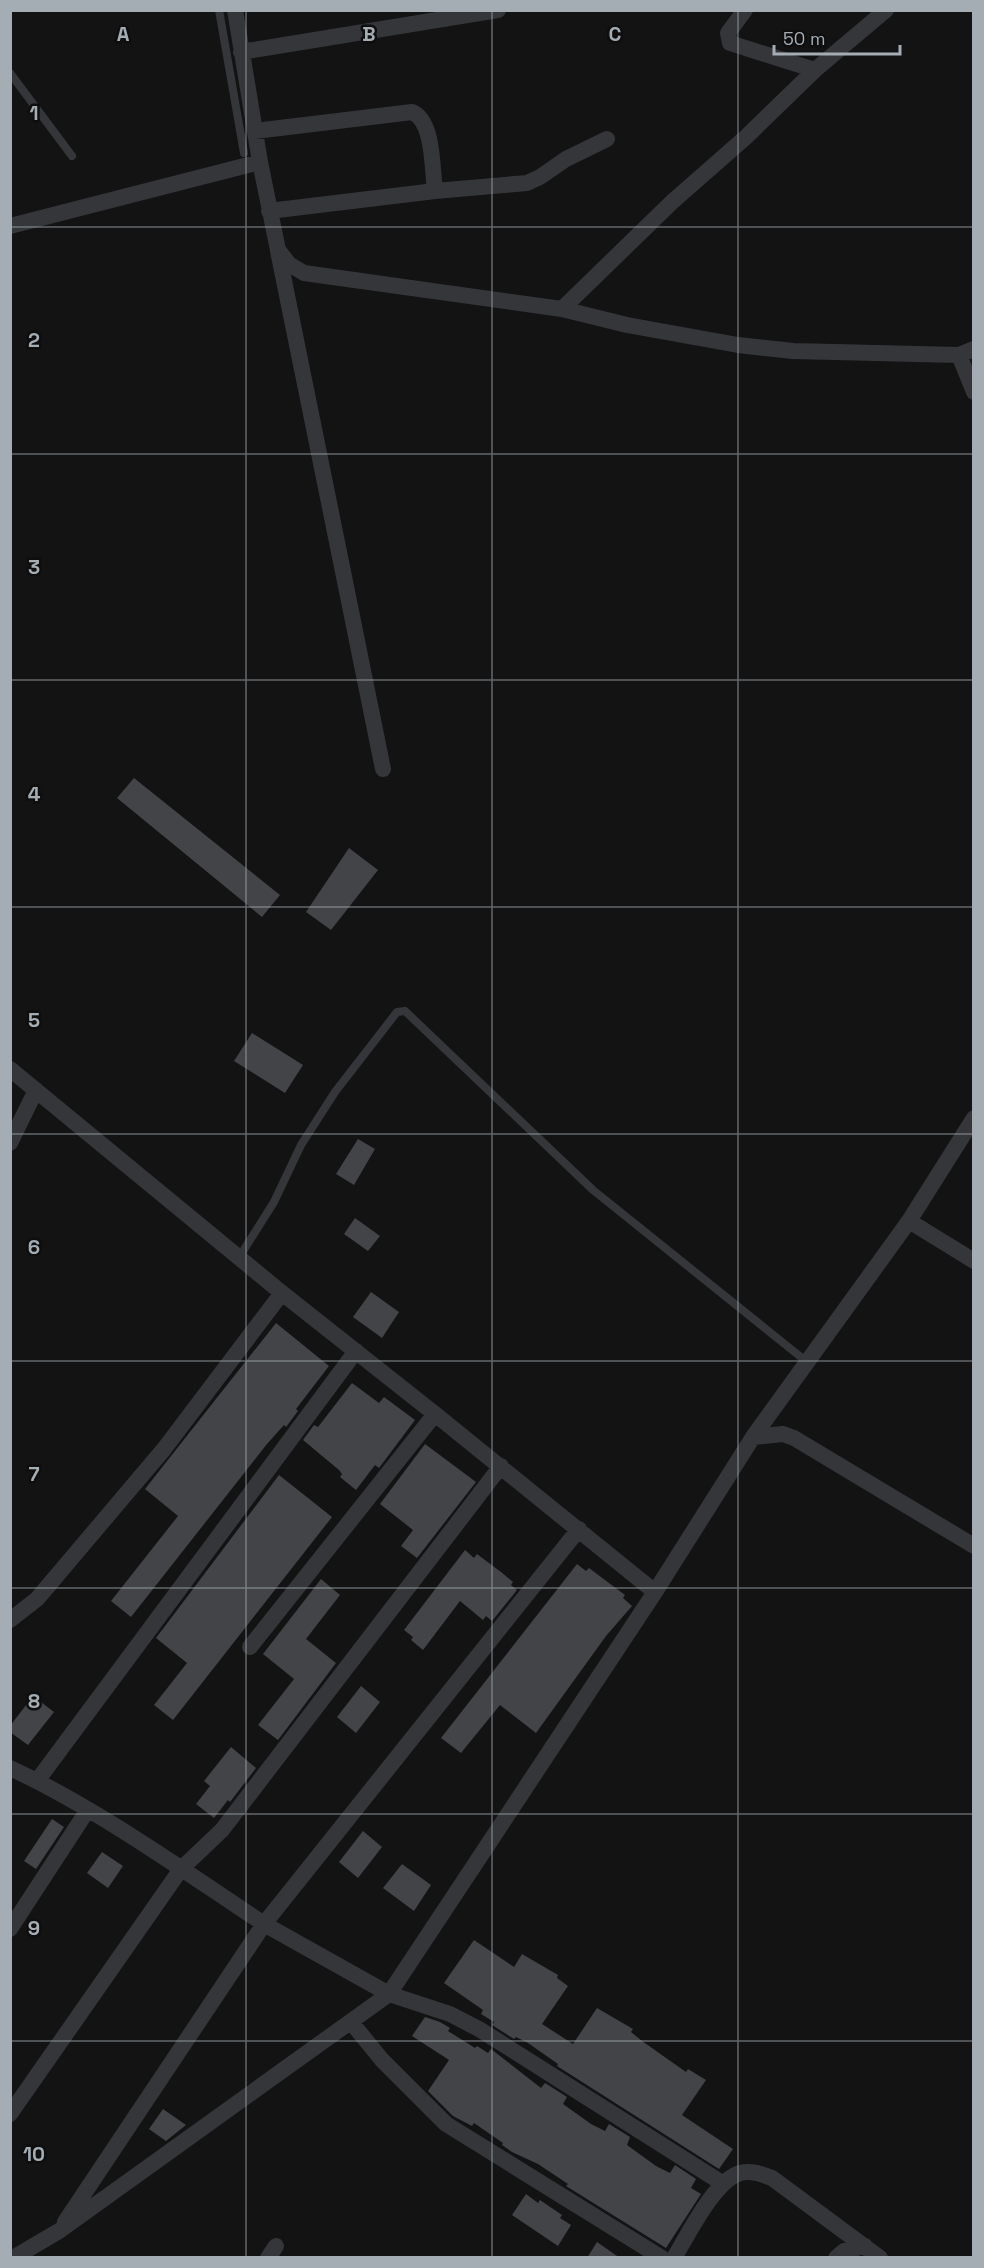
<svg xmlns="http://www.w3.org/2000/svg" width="984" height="2268" font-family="'Space Grotesk',sans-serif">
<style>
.building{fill:#424447}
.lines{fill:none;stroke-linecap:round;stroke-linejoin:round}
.service{stroke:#343639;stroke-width:8}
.minor{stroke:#343639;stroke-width:16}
.grid{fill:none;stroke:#a4adb4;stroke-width:1.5;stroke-opacity:0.55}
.grid-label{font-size:20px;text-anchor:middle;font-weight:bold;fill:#a4adb4;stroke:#0e0e0f;stroke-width:5;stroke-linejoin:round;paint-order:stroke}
</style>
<rect width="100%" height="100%" fill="#131314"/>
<!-- building -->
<path class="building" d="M134 778 280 895 262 917 117 798Z
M349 848 378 870 331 930 306 912Z
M252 1033 303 1065 285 1093 234 1061Z
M358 1139 375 1149 354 1185 336 1174Z
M355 1218 380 1236 368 1251 344 1234Z
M371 1292 399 1312 382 1338 353 1317Z
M276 1323 329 1366 296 1409 298 1411 286 1427 284 1425 267 1444 131 1617 111 1601 178 1516 145 1489Z
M352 1383 379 1403 384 1397 415 1420 379 1468 375 1465 356 1490 340 1477 342 1474 339 1470 303 1440 314 1425 318 1427Z
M425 1444 476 1482 417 1558 401 1546 413 1530 380 1504Z
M279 1475 332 1517 173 1720 154 1705 187 1663 156 1638Z
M465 1550 474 1558 477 1554 501 1572 513 1582 511 1585 517 1590 492 1621 486 1616 483 1620 460 1601 423 1650 411 1640 413 1637 404 1630Z
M577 1564 586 1571 589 1568 625 1595 623 1598 632 1606 606 1636 536 1733 500 1705 461 1753 441 1738Z
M321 1579 340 1595 306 1639 336 1663 278 1740 258 1725 294 1679 263 1654Z
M361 1686 380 1702 356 1733 337 1717Z
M33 1696 54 1712 28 1745 10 1732V1726Z
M231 1747 256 1768 230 1802 228 1800 214 1818 196 1804 210 1786 204 1781Z
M52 1819 64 1827 36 1869 24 1861Z
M363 1831 382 1847 358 1878 339 1862Z
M102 1852 123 1866 108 1888 87 1873Z
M402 1864 431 1885 414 1911 383 1888Z
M474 1940 514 1967 522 1954 558 1975 557 1978 568 1986 542 2024 573 2044 597 2008 633 2029 631 2032 642 2041 686 2072 688 2069 706 2080 682 2115 733 2149 719 2169 557 2066 558 2064 528 2043 516 2037 514 2039 492 2025 494 2022 481 2014 483 2010 444 1983Z
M425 2017 440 2022 450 2028 448 2031 475 2048 477 2046 488 2053 491 2049 541 2088 545 2083 567 2097 563 2104 591 2124 605 2131 609 2124 630 2137 627 2145 656 2166 670 2173 675 2165 696 2179 691 2188 701 2194 666 2248 566 2186 568 2184 538 2164 512 2152 502 2145 503 2143 474 2123 472 2126 453 2116 428 2091 449 2060 412 2036Z
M163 2109 186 2125 166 2141 149 2129Z
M526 2194 538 2203 540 2200 562 2215 560 2218 571 2225 558 2246 512 2215Z
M597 2242 620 2258H587Z"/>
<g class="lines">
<!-- service -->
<path class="service" d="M219 10 244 153
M10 73 72 156
M240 1256 274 1202 301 1145 335 1092 397 1012 405 1011 593 1190 807 1362"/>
<!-- minor -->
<path class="minor" d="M235 10 260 162 278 250 289 264 304 273 562 309 627 325 738 345 793 351 959 355 974 349
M745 10 728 33 730 43 815 70
M241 52 498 10
M255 131 412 112C434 121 432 169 435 191
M269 211 435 191 527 183 540 177 566 159 607 139
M10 226 260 162
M278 251 383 769
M562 309 672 202 746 137 815 70 886 10
M959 355 974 392
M10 1069 282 1293 435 1414 250 1647
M10 1143 36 1090
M909 1221 974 1261
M435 1414 655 1592
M753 1437 783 1434 794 1438 974 1546
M579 1529 264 1924 389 1994 450 2014 479 2029 722 2183
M10 1620 37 1599 164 1449 282 1293
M10 1768C98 1809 184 1871 264 1924L65 2222
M37 1781 356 1351
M10 1929 87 1811
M351 2022 382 2060 446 2124 662 2258
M10 2114 181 1869 222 1830 501 1466
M13 2258 59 2231 389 1994 655 1592 753 1437 909 1221 974 1118
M268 2258 276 2246
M674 2258C688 2235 714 2181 740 2173 751 2170 762 2174 772 2178L880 2258
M836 2258 844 2251 865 2246"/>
</g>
<!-- grid -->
<path class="grid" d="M246 10V2258M492 10V2258M738 10V2258M10 227H974M10 454H974M10 680H974M10 907H974M10 1134H974M10 1361H974M10 1588H974M10 1814H974M10 2041H974"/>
<g class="grid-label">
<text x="123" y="41">A</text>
<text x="369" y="41">B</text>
<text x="615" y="41">C</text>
<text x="34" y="120">1</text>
<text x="34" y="347">2</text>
<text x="34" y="574">3</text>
<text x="34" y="801">4</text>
<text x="34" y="1027">5</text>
<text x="34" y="1254">6</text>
<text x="34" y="1481">7</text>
<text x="34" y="1708">8</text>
<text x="34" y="1935">9</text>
<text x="34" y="2161">10</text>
</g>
<!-- border -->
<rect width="984" height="2268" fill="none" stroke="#a4adb4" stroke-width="24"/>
<!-- scale -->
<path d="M774 45v9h126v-9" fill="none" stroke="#a4adb4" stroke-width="3"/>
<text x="783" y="45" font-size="18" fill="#a4adb4" stroke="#0e0e0f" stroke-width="4.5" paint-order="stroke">50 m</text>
</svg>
